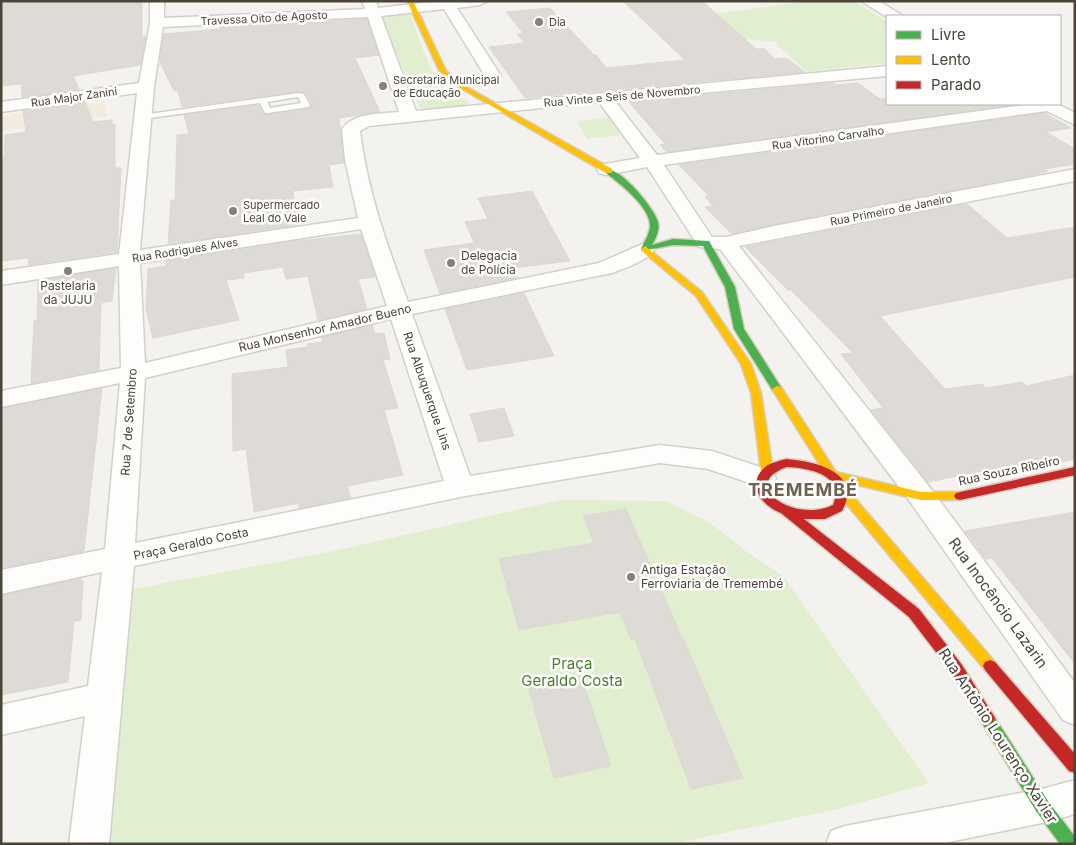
<svg xmlns="http://www.w3.org/2000/svg" width="1076" height="845" font-family="Inter,sans-serif">
<style>
.commercial{fill:#f3ebdf}
.green{fill:#e1eecf}
.building{fill:#dedbd6;stroke:#dcd9d4}
.lines{fill:none;stroke-linecap:round;stroke-linejoin:round}
.lane-casing{stroke:#d2d0cb;stroke-width:3}
.street-casing{stroke:#d2d0cb;stroke-width:3}
.fast-casing{stroke:#d6cebb;stroke-width:3}
.slow-casing{stroke:#d6cebb;stroke-width:3}
.jam-casing{stroke:#d6cebb;stroke-width:3}
.lane{fill:#fdfdfc;fill-rule:evenodd}
.street{fill:#fdfdfc;fill-rule:evenodd}
.fast{fill:#4caf50;fill-rule:evenodd}
.slow{fill:#ffc107;fill-rule:evenodd}
.jam{fill:#c62828;fill-rule:evenodd}
.poi-dot{fill:#868178;stroke:#fff;stroke-width:2}
.labels{text-anchor:middle;stroke-width:5;stroke-linejoin:round;paint-order:stroke}
.far-street-label{font-size:11px;fill:#4b4439;stroke:#fff}
.far-poi-label{font-size:11px;fill:#4b4439;stroke:#fff;text-anchor:start}
.poi-label{font-size:12px;fill:#4b4439;stroke:#fff;text-anchor:start}
.street-label{font-size:12px;fill:#4b4439;stroke:#fff}
.near-street-label{font-size:15px;fill:#4b4439;stroke:#fff}
.near-park-label{font-size:15px;fill:#4a7f2a;stroke:#fff}
.district-label{font-size:18px;font-weight:bold;letter-spacing:1px;fill:#6e6250;stroke:#fff}
</style>
<rect width="100%" height="100%" fill="#f4f2ee"/>
<!-- commercial -->
<path class="commercial" d="M104 102 107 116 1 131V116Z"/>
<!-- green -->
<path class="green" d="M810 1H855L887 22V63L807 72 774 42 742 39 713 14Z
M409 10C417 32 429 73 444 89 450 96 460 97 468 101L469 105C454 110 435 111 420 108L380 15Z
M609 118 621 135 587 139 577 121Z
M560 500 666 501 709 522 747 552 783 576 929 783 838 809 672 844H104L128 590 330 552Z"/>
<!-- building -->
<path class="building" d="M33 1H142V37L146 36 140 65 73 76 79 89 22 97 21 84 1 86V4Z
M623 1H702L756 49H765L774 59 786 58 805 72 525 98 489 47 524 43 517 34 523 33 506 12 550 8 594 55H596L606 68 685 60Z
M367 19 379 55 355 58 380 112 339 118 344 163 329 165 333 187 293 191 297 225 168 244 171 200H175L177 135 189 134 184 115 259 105 263 114 268 115 309 109 312 104 306 93 299 91 182 107 178 91H174L160 62 164 34 220 29V26L268 24V25Z
M834 83 836 85 858 83 880 99 887 98V104H1019L667 152 660 145 665 144 629 102Z
M85 102 93 122 112 120V125L115 124V168H121L117 252 28 265 29 258 1 261V159H4L5 135 26 132 23 111Z
M1045 113 1071 128 1046 132 1075 149V164L1044 169 1048 171 1032 175 732 234 705 207 713 206 705 197 709 196 679 165Z
M532 191 570 261 512 268 517 278 440 294 424 250 474 243 465 222 488 219 478 198Z
M967 204 1007 238 1075 227V277L880 316 945 389 982 384 986 388 1022 382 1026 386 1075 375V459L1012 473 1007 466 928 482 871 410 883 408 841 354 853 353 791 290H788L745 247Z
M361 234 375 277 358 279 367 309 318 320 308 276 286 279 283 267 244 273V278L226 280 239 320 153 338 146 309 148 269 166 266V261L298 241Z
M116 268 112 301 101 303 99 370 31 383 34 321 37 320 38 281Z
M524 293 554 356 467 370 445 309Z
M372 325 375 334 384 333 390 359 383 360 398 408 384 410 403 475 347 486 351 498 299 508V503L254 512 246 449 233 451 232 374 288 367 286 350 308 347 307 344 323 342 322 337Z
M102 388 84 551 1 568V419L4 408Z
M504 408 514 436 479 442 470 414Z
M626 509 683 641 684 640 743 778 691 789 635 639H631L620 612 519 630 499 559 594 543 583 516Z
M1075 512V664L992 558 986 559 965 531Z
M81 578V581H83L81 620 74 621 68 682 1 695V596Z
M581 676 611 766 554 778 528 687Z"/>
<g class="lines">
<defs>
<path id="lane" d="M299 93 304 94 310 105 309 107 268 113H265L260 103 142 119 138 117 142 115ZM298 97 301 103 270 108 267 102Z"/>
<path id="street" d="M150 1H164V18L365 9 362 1H376L378 8 439 1H487L480 5 457 8 501 76 499 79H487L485 76 444 9 381 16 416 111 887 66V76L615 101 657 155 1031 104H1058L1075 113V125L1047 111 664 165 712 237H726L774 226 1075 169V181L739 246 931 489 1075 683V725L1063 720 911 503 720 249 699 247 647 167 606 175 599 173 597 169 599 165 640 158 599 102 369 126 360 131C367 190 387 245 408 302L599 263 645 243 652 245 655 249C647 261 625 268 612 273L412 314 470 476 660 445 712 451 772 471 776 478 772 485 762 487 708 469 660 463 460 497 134 566 109 844H69L85 716 1 735V705L88 686 102 572 1 594V570L105 549 120 383 1 407V391L121 368 119 266 1 285V271L119 254 137 93 1 112V102L139 83 150 23ZM368 17 399 112C381 114 354 112 342 129L345 160 358 218 140 250 154 87 163 27ZM361 229 387 306 145 363 140 263ZM391 319 444 481 135 543 145 378Z
M861 1H879L903 16 887 17Z
M1075 780V814L1042 823 939 844H826L831 831 845 826 1042 789Z"/>
<path id="fast" d="M606 169C621 168 654 208 658 222 660 230 656 238 652 245L673 239 709 241 735 287 744 329 782 389 781 391H773L734 329 725 287 703 246 673 245 642 251 641 249C644 242 649 235 650 227 651 207 620 184 606 173Z
M987 712 992 713 1048 801 1075 837V844H1060L1036 811 982 723 979 718 982 713Z"/>
<path id="slow" d="M407 1H413L446 71 463 85 612 169V173H606L459 87 440 72Z
M645 246 702 292 751 364 761 393 773 471 771 474 767 475 761 471 751 393 741 364 696 296 642 251 641 249Z
M777 386 781 387 836 472 921 492H960L964 493 966 496 964 499 960 500H921L828 478 772 389Z
M843 488 847 489 995 662 997 666 995 670 990 672 985 670 839 495 837 492 839 489Z"/>
<path id="jam" d="M786 459C814 461 864 472 842 511L825 519H804L919 609 962 665 992 713 995 718 992 723 987 724 982 723 952 673 909 617 781 513C762 506 746 485 764 468 769 463 779 461 786 459ZM787 467C810 468 845 475 833 505 793 524 738 484 787 467Z
M1075 467V475L960 500 956 499 954 496 956 493 960 492Z
M990 660 995 662 1075 754V773L1069 771 985 670 983 666 985 662Z"/>
</defs>
<!-- lane casing -->
<use href="#lane" class="lane-casing"/>
<!-- street casing -->
<use href="#street" class="street-casing"/>
<!-- fast casing -->
<use href="#fast" class="fast-casing"/>
<!-- slow casing -->
<use href="#slow" class="slow-casing"/>
<!-- jam casing -->
<use href="#jam" class="jam-casing"/>
<!-- lane -->
<use href="#lane" class="lane"/>
<!-- street -->
<use href="#street" class="street"/>
<!-- fast -->
<use href="#fast" class="fast"/>
<!-- slow -->
<use href="#slow" class="slow"/>
<!-- jam -->
<use href="#jam" class="jam"/>
</g>
<!-- markers -->
<g class="poi-dot">
<circle cx="539" cy="22" r="5"/>
<circle cx="383" cy="86" r="5"/>
<circle cx="233" cy="211" r="5"/>
<circle cx="451" cy="263" r="5"/>
<circle cx="68" cy="271" r="5"/>
<circle cx="631" cy="577" r="5"/>
</g>
<g class="labels">
<!-- far-street labels -->
<g class="far-street-label">
<text transform="translate(264 18) rotate(-3)" y="4">Travessa Oito de Agosto</text>
<text transform="translate(622 96) rotate(-5)" y="4">Rua Vinte e Seis de Novembro</text>
<text transform="translate(74 97) rotate(-8)" y="4">Rua Major Zanini</text>
<text transform="translate(828 138) rotate(-8)" y="4">Rua Vitorino Carvalho</text>
<text transform="translate(891 210) rotate(-11)" y="4">Rua Primeiro de Janeiro</text>
<text transform="translate(185 250) rotate(-9)" y="4">Rua Rodrigues Alves</text>
</g>
<!-- far-poi labels -->
<g class="far-poi-label">
<text x="549" y="26">Dia</text>
<text x="393" y="84">Secretaria Municipal<tspan x="393" dy="13">de Educação</tspan></text>
<text x="243" y="209">Supermercado<tspan x="243" dy="13">Leal do Vale</tspan></text>
</g>
<!-- poi labels -->
<g class="poi-label">
<text x="461" y="260">Delegacia<tspan x="461" dy="14">de Polícia</tspan></text>
<text x="68" y="290" text-anchor="middle">Pastelaria<tspan x="68" dy="14">da JUJU</tspan></text>
<text x="641" y="574">Antiga Estação<tspan x="641" dy="14">Ferroviaria de Tremembé</tspan></text>
</g>
<!-- street labels -->
<g class="street-label">
<text transform="translate(325 328) rotate(-13)" y="4">Rua Monsenhor Amador Bueno</text>
<text transform="translate(427 391) rotate(71)" y="4">Rua Albuquerque Lins</text>
<text transform="translate(129 422) rotate(-86)" y="4">Rua 7 de Setembro</text>
<text transform="translate(1009 471) rotate(-12)" y="4">Rua Souza Ribeiro</text>
<text transform="translate(191 544) rotate(-12)" y="4">Praça Geraldo Costa</text>
</g>
<!-- near-street labels -->
<g class="near-street-label">
<text transform="translate(998 603) rotate(54)" y="5">Rua Inocêncio Lazarin</text>
<text transform="translate(998 736) rotate(57)" y="5">Rua Antônio Lourenço Xavier</text>
</g>
<!-- near-park labels -->
<g class="near-park-label">
<text x="572" y="669">Praça<tspan x="572" dy="17">Geraldo Costa</tspan></text>
</g>
<!-- district labels -->
<g class="district-label">
<text x="803" y="496">TREMEMBÉ</text>
</g>
</g>
<!-- border -->
<rect width="1076" height="845" fill="none" stroke="#4b4439" stroke-width="5"/>
<!-- legend -->
<rect x="886" y="15" width="175" height="90" fill="#ffffff" stroke="#b7b4b0"/>
<rect x="896" y="31" width="25" height="8" fill="#4caf50" stroke="#b7b4b0"/>
<text x="931" y="40" font-size="15" fill="#4b4439">Livre</text>
<rect x="896" y="56" width="25" height="8" fill="#ffc107" stroke="#b7b4b0"/>
<text x="931" y="65" font-size="15" fill="#4b4439">Lento</text>
<rect x="896" y="81" width="25" height="8" fill="#c62828" stroke="#b7b4b0"/>
<text x="931" y="90" font-size="15" fill="#4b4439">Parado</text>
</svg>
